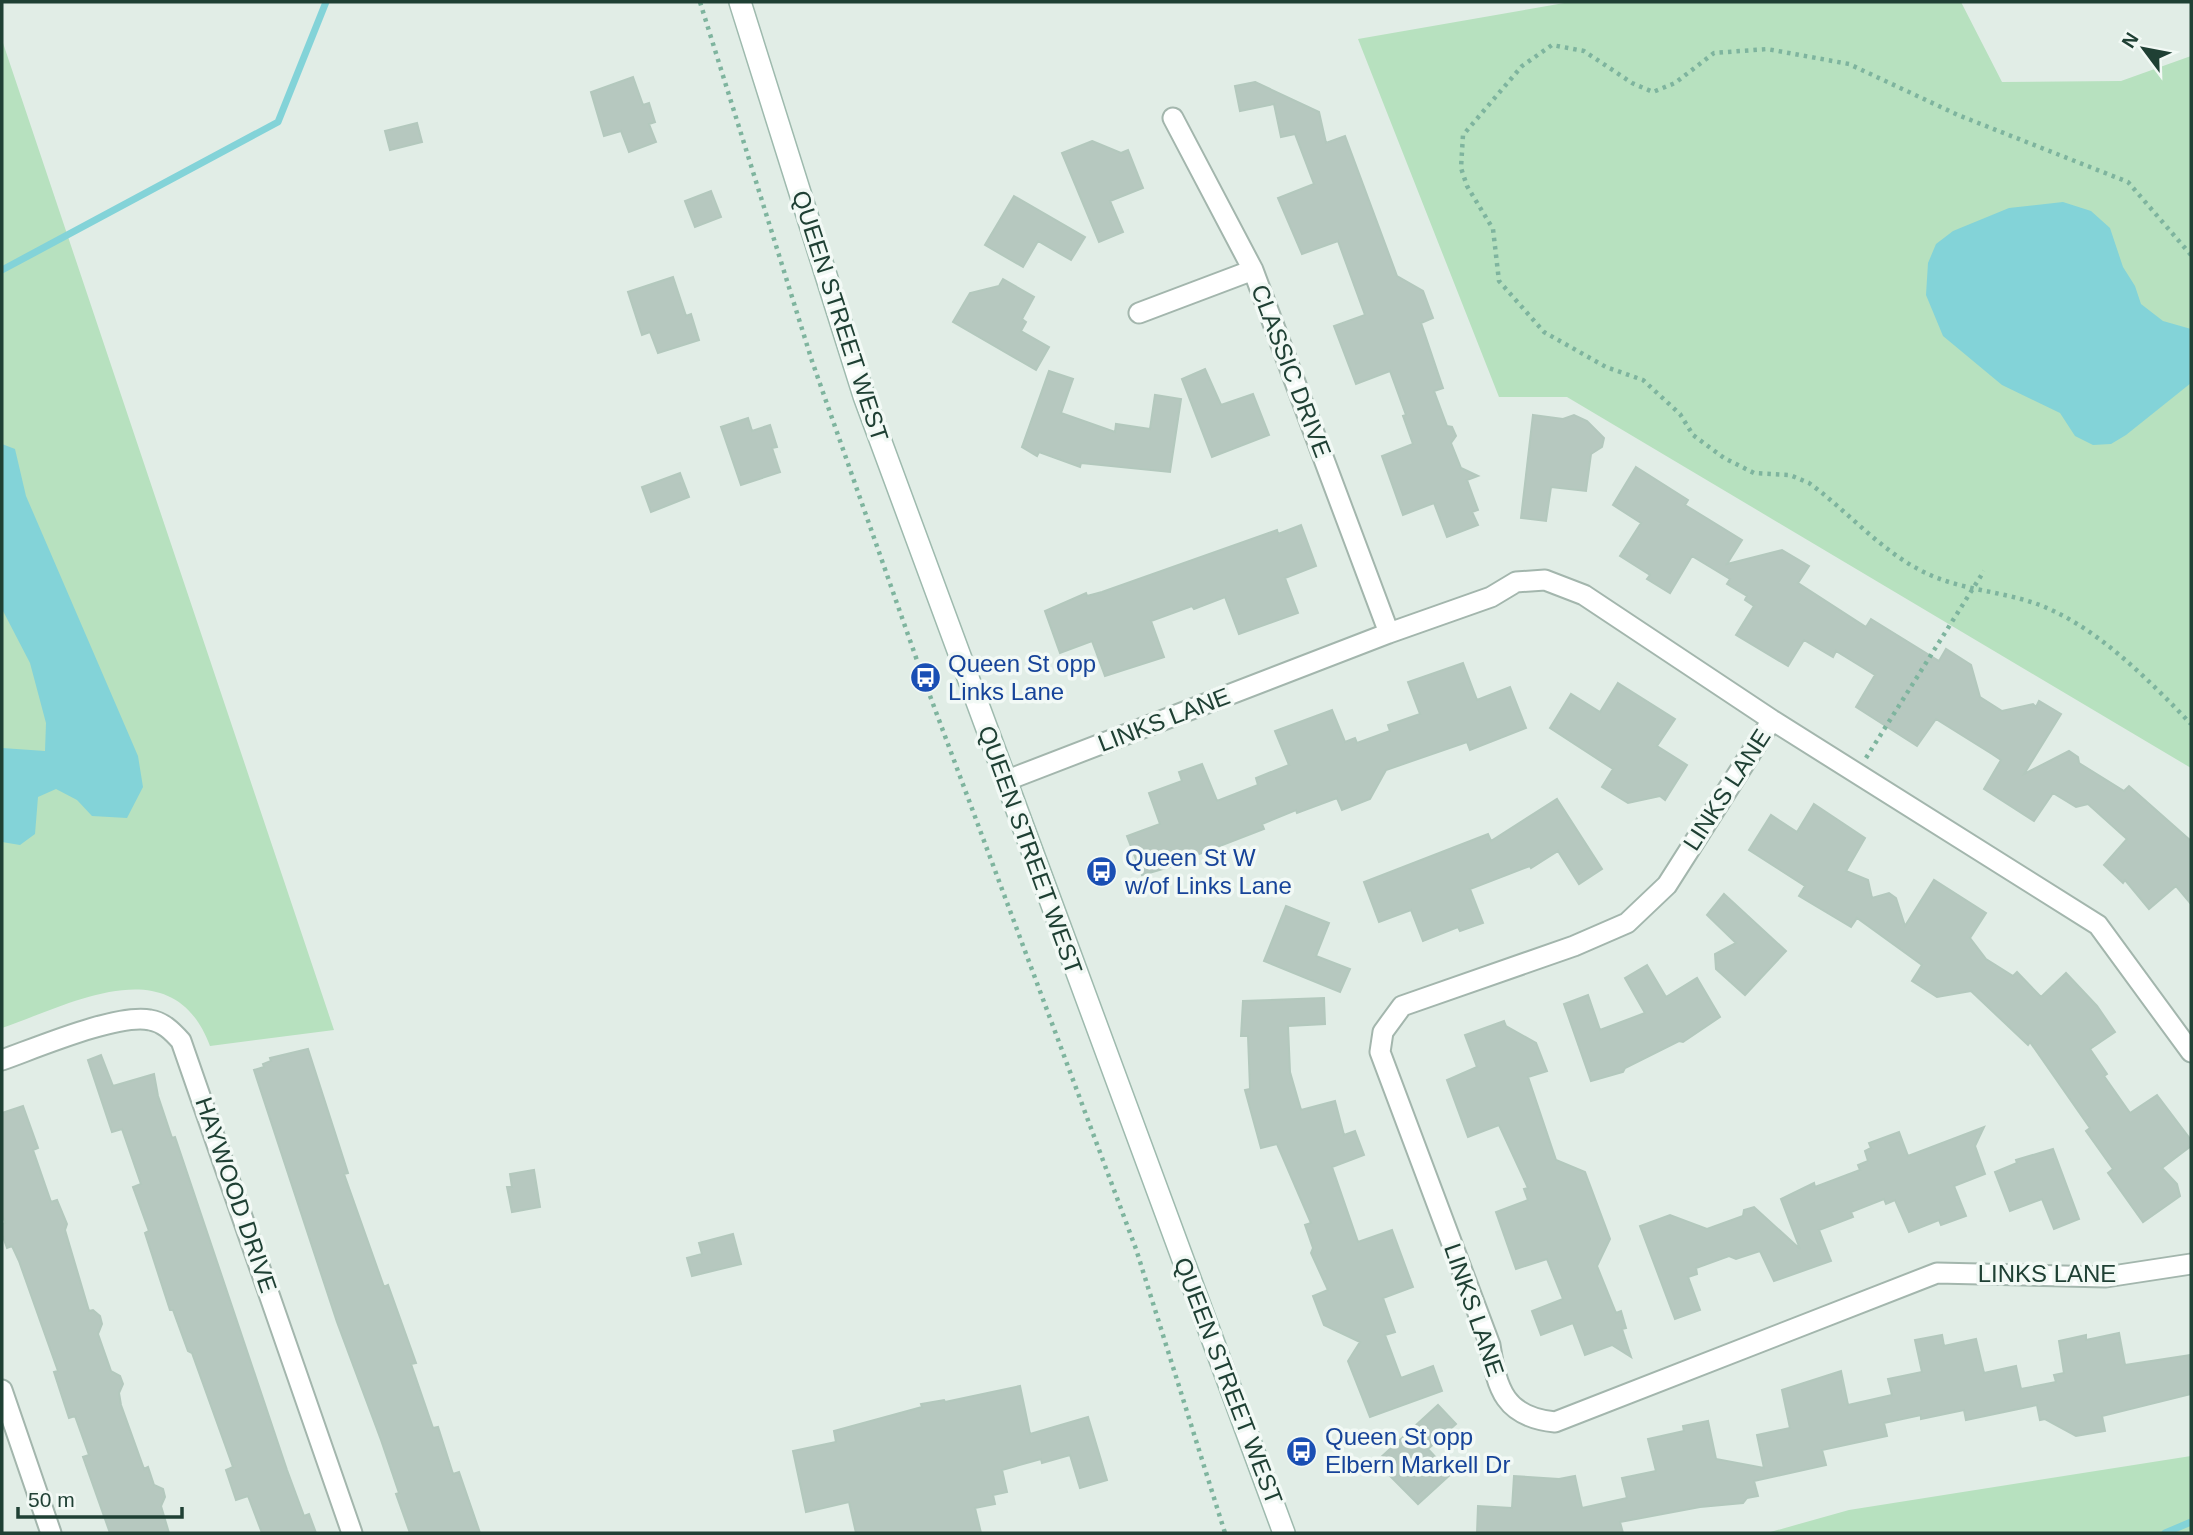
<svg xmlns="http://www.w3.org/2000/svg" width="2193" height="1535" font-family="Arial,sans-serif">
<style>
.green{fill:#b7e1bf}
.water{fill:#83d3d8}
.lines{fill:none;stroke-linecap:round;stroke-linejoin:round}
.stream{stroke:#83d3d8;stroke-width:7}
.building{fill:#b6c8bf;stroke:#b3c8bd;stroke-width:2}
.street-casing{stroke:#a3b6ad;stroke-width:23}
.secondary-casing{stroke:#9ebaae;stroke-width:24}
.path{stroke:#7eb49e;stroke-width:4.5;stroke-dasharray:3.5 5;stroke-linecap:butt}
.street{stroke:#fff;stroke-width:19}
.secondary{stroke:#fff;stroke-width:21}
.labels{text-anchor:middle;stroke-width:7;stroke-linejoin:round;paint-order:stroke}
.street-label{font-size:24px;fill:#1f4034;stroke:#f2f9f5}
.transit-label{font-size:24px;fill:#164399;stroke:#f2f9f5;text-anchor:start}
</style>
<rect width="100%" height="100%" fill="#e1ede6"/>
<!-- green -->
<path class="green" d="M1570 2H1961L2002 82 2121 81 2191 56V768L1567 397H1499L1358 39Z
M2 40 334 1030 210 1046C173 947 74 1003 2 1028Z
M2191 1456V1533H1767L1849 1510Z"/>
<!-- water -->
<path class="water" d="M2063 202 2091 211 2110 228 2123 267 2135 286 2141 304 2163 321 2191 329V383L2126 435 2111 444 2093 445 2075 436 2060 413 2002 385 1943 336 1926 295 1928 263 1936 244 1953 231 2009 208Z
M2 444 15 449 26 496 138 756 143 787 127 818 92 816 77 800 56 789 38 797 35 834 20 845 2 842V748L45 751 46 723 30 663 2 609Z"/>
<g class="lines">
<!-- stream -->
<path class="stream" d="M2 270 278 122 326 2
M2165 1533 2191 1522"/>
</g>
<!-- building -->
<path class="building" d="M633 77 643 105 649 103 655 122 649 124 656 142 629 152 621 131 604 136 591 92Z
M1255 82 1319 112 1326 143 1345 136 1397 276 1423 291 1433 318 1421 323 1443 388 1434 391 1447 426 1452 427 1456 436 1451 443 1461 468 1478 476 1467 480 1478 510 1472 512 1478 525 1447 537 1434 503 1403 515 1382 456 1413 444 1403 416 1406 415 1390 371 1356 384 1334 326 1365 315 1338 241 1302 254 1278 198 1314 184 1295 134 1281 137 1274 104 1240 111 1235 86Z
M417 123 422 142 390 150 385 131Z
M1092 141 1121 153 1128 150 1143 188 1110 201 1123 232 1099 242 1062 153Z
M711 191 721 217 695 227 685 201Z
M1014 196 1085 237 1071 260 1038 241 1023 267 985 245Z
M673 277 686 316 691 314 699 340 658 353 650 332 642 335 628 292Z
M1003 279 1034 297 1022 319 1026 322 1021 331 1049 347 1036 370 953 322 970 293 999 286Z
M1205 369 1221 405 1253 394 1269 435 1212 457 1182 379Z
M1049 371 1073 379 1061 413 1115 432 1116 424 1150 429 1155 395 1181 399 1170 472 1081 463 1080 467 1039 452 1037 456 1022 447Z
M1533 415 1563 419 1574 415 1587 421 1604 438 1602 447 1591 454 1586 491 1551 487 1546 521 1521 518Z
M748 418 752 431 770 425 777 447 772 448 780 472 741 485 721 427Z
M1636 467 1688 500 1685 505 1742 540 1727 564 1782 550 1809 566 1798 583 1866 627 1871 619 1939 661 1946 649 1971 665 1980 697 2002 711 2033 704 2036 707 2039 701 2061 714 2024 774 2069 751 2078 757 2079 763 2124 791 2129 786 2191 841V904L2176 886 2149 909 2125 880 2123 883 2104 865 2127 839 2088 804 2076 807 2053 793 2034 821 1984 789 2001 760 1992 754 1936 719 1917 746 1856 707 1875 675 1836 651 1833 657 1804 640 1788 666 1736 635 1754 606 1745 600 1747 596 1727 584 1730 579 1692 556 1670 593 1647 579 1650 575 1620 556 1641 523 1613 505Z
M680 473 689 497 651 512 642 487Z
M1301 525 1316 566 1285 578 1298 613 1239 634 1225 597 1194 609 1192 606 1151 621 1164 657 1105 676 1092 641 1060 653 1045 611 1086 593 1087 596 1102 592 1277 530 1278 534Z
M1463 663 1477 700 1510 687 1526 728 1470 750 1467 742 1386 770 1370 799 1342 810 1337 798 1297 813 1296 810 1262 824 1264 829 1186 859 1187 862 1142 875 1127 836 1160 824 1149 793 1182 781 1179 772 1202 764 1217 801 1258 785 1256 778 1289 765 1275 731 1332 710 1345 742 1355 738 1357 743 1390 731 1388 725 1420 714 1408 682Z
M1618 683 1675 719 1657 746 1687 765 1665 800 1660 796 1628 803 1602 787 1613 769 1550 728 1571 694 1600 712Z
M1557 799 1602 869 1579 884 1558 851 1531 868 1530 866 1470 889 1483 923 1460 931 1458 927 1423 941 1411 910 1379 922 1364 882 1488 834 1491 841Z
M1814 804 1865 838 1846 871 1868 880 1872 898 1889 893 1896 898 1905 926 1934 880 1986 913 1970 938 1986 959 2013 976 2017 972 2041 997 2066 973 2097 1006 2115 1032 2090 1049 2107 1074 2104 1076 2130 1113 2157 1095 2191 1140V1146L2162 1168 2177 1184 2180 1196 2143 1222 2108 1173 2113 1169 2086 1131 2090 1128 2030 1042 2028 1045 1971 991 1937 997 1912 981 1922 965 1857 918 1851 927 1799 896 1805 886 1749 850 1771 815 1797 832Z
M1724 894 1786 951 1745 995 1716 969 1715 954 1736 943 1707 915Z
M1286 906 1329 923 1316 956 1350 969 1340 992 1264 961Z
M1647 965 1666 997 1697 978 1720 1017 1683 1042 1679 1041 1625 1068 1623 1072 1591 1081 1564 1004 1588 995 1600 1030 1645 1013 1625 978Z
M1324 998 1325 1024 1288 1026 1290 1072 1301 1110 1335 1101 1344 1135 1355 1131 1364 1155 1332 1167 1358 1242 1392 1230 1413 1287 1383 1298 1395 1332 1385 1335 1401 1378 1433 1366 1442 1391 1370 1417 1348 1361 1360 1342 1324 1325 1313 1296 1328 1290 1311 1253 1313 1248 1305 1225 1311 1223 1277 1144 1261 1148 1245 1090 1250 1089 1248 1036H1241L1243 1001Z
M1504 1021 1506 1026 1536 1043 1547 1071 1528 1077 1556 1160 1585 1172 1610 1239 1597 1266 1616 1313 1621 1311 1626 1328 1622 1329 1631 1357 1612 1345 1585 1355 1573 1323 1541 1335 1532 1311 1563 1299 1547 1259 1516 1269 1496 1212 1528 1200 1524 1189 1528 1188 1499 1125 1468 1137 1447 1080 1477 1067 1465 1035Z
M308 1049 348 1173 344 1174 384 1287 388 1285 416 1363 411 1364 433 1428 438 1427 453 1474 459 1472 480 1533H410L396 1494 399 1493 381 1440 337 1322 254 1070 264 1067 263 1064 271 1061 270 1058Z
M101 1055 113 1086 154 1074 158 1096 172 1138 175 1137 287 1470 304 1516 309 1514 316 1533H262L248 1496 236 1500 226 1470 233 1467 192 1353 188 1351 173 1310H170L145 1233 149 1231 133 1187 141 1184 122 1129 112 1132 88 1060Z
M23 1106 38 1148 33 1150 51 1202 57 1200 67 1224 65 1230 89 1311 93 1310 100 1316 102 1324 98 1334 111 1371 120 1376 123 1384 119 1393 121 1405 144 1469 148 1467 154 1485 163 1489 165 1497 161 1506 169 1533H110L83 1457 89 1455 75 1416 69 1418 54 1372 58 1371 42 1326 19 1261 12 1246 7 1248 2 1234V1224L5 1223 2 1213V1113Z
M1984 1127 1975 1146 1985 1174 1954 1186 1966 1216 1941 1225 1939 1220 1909 1232 1895 1200 1886 1204 1884 1199 1851 1212 1853 1217 1819 1230 1831 1261 1774 1281 1760 1251 1736 1259 1729 1256 1696 1268 1697 1274 1688 1277 1700 1310 1675 1319 1640 1226 1670 1215 1707 1229 1743 1216 1744 1210 1754 1207 1800 1249 1781 1199 1814 1183 1815 1187 1860 1170 1858 1165 1868 1161 1865 1151 1871 1148 1869 1143 1899 1132 1908 1156Z
M2053 1149 2079 1219 2054 1229 2042 1199 2010 1211 1995 1172 2017 1163 2016 1160Z
M534 1170 540 1207 512 1212 507 1187H512L510 1174Z
M733 1234 741 1264 692 1276 687 1258 702 1254 699 1243Z
M2119 1333 2125 1365 2191 1355V1394L2102 1416 2105 1431 2076 1436 2045 1419 2040 1420 2037 1405 1966 1420 1964 1410 1921 1419V1415L1884 1423 1887 1436 1822 1450 1826 1465 1754 1481 1758 1496 1747 1498 1743 1503 1700 1507 1620 1522 1623 1533H1477L1478 1506 1512 1508 1514 1476 1559 1479 1575 1476 1582 1508 1627 1498 1622 1478 1656 1471 1648 1439 1684 1431 1683 1426 1708 1421 1716 1459 1764 1468 1757 1435 1790 1428 1782 1390 1841 1371 1848 1405 1892 1395 1888 1379 1922 1372 1915 1340 1942 1335 1944 1346 1976 1339 1984 1373 2016 1366 2021 1389 2056 1382 2054 1375 2064 1373 2059 1341 2086 1335V1340Z
M1020 1386 1030 1434 1088 1417 1107 1480 1080 1488 1070 1455 1042 1463 1041 1459 1002 1470 1007 1492 993 1495 995 1504 975 1508 981 1533H856L849 1502 806 1512 793 1451 836 1442 834 1431 922 1407 921 1404 944 1400 945 1402Z
M1438 1405 1456 1424 1428 1449 1451 1474 1418 1504 1388 1474 1389 1470 1379 1459Z"/>
<g class="lines">
<defs>
<path id="street" d="M1173 118 1253 270 1389 633
M1139 313 1253 270
M1772 720 1667 885 1627 923 1574 946 1402 1006 1383 1032 1380 1052 1490 1345C1497 1390 1505 1417 1555 1422L1937 1273 2106 1277 2191 1264
M1005 781 1389 633 1491 597 1516 582 1545 580 1584 595 1772 720 2098 925 2191 1052
M2 1060C36 1048 118 1013 150 1020 163 1022 172 1031 181 1041L352 1533
M2 1390 51 1533"/>
<path id="secondary" d="M740 2 864 396 1284 1533"/>
</defs>
<!-- street casing -->
<use href="#street" class="street-casing"/>
<!-- secondary casing -->
<use href="#secondary" class="secondary-casing"/>
<!-- path -->
<path class="path" d="M700 2 812 361 920 669 1136 1249 1225 1533
M2191 255 2128 182 1958 115 1849 64 1767 49 1714 53 1675 83 1653 92 1632 83 1584 51 1552 45 1522 66 1463 135 1461 168 1467 186 1493 229 1499 281 1544 332 1606 367 1643 380 1680 414 1693 435 1724 458 1754 473 1790 475 1809 483C1849 512 1882 553 1928 574 1960 589 1997 591 2031 602 2091 621 2148 679 2191 724
M1866 758 1984 571"/>
<!-- street -->
<use href="#street" class="street"/>
<!-- secondary -->
<use href="#secondary" class="secondary"/>
</g>
<!-- icons -->
<defs>
<symbol id="bus-disc" viewBox="-11 -11 22 22"><circle r="9.5" fill="#1a4fb4" stroke="#f2f9f5"/><path d="M-5-6H5V4H4V6H2V4H-2V6H-4V4H-5ZM-3.5-4V0h7V-4ZM-3.5 1.2v1.5H-2V1.2ZM2 1.2v1.5H3.5V1.2Z" fill="#fff"/></symbol>
</defs>
<g fill-rule="evenodd">
<use href="#bus-disc" x="908" y="660" width="35" height="35"/>
<use href="#bus-disc" x="1084" y="854" width="35" height="35"/>
<use href="#bus-disc" x="1284" y="1434" width="35" height="35"/>
</g>
<g class="labels">
<!-- street labels -->
<g class="street-label">
<text transform="translate(840 316) rotate(72)" y="8">QUEEN STREET WEST</text>
<text transform="translate(1291 371) rotate(69)" y="8">CLASSIC DRIVE</text>
<text transform="translate(1164 720) rotate(-21)" y="8">LINKS LANE</text>
<text transform="translate(1727 790) rotate(-57)" y="8">LINKS LANE</text>
<text transform="translate(1030 850) rotate(70)" y="8">QUEEN STREET WEST</text>
<text transform="translate(236 1195) rotate(71)" y="8">HAYWOOD DRIVE</text>
<text x="2047" y="1282">LINKS LANE</text>
<text transform="translate(1474 1310) rotate(71)" y="8">LINKS LANE</text>
<text transform="translate(1228 1381) rotate(69)" y="8">QUEEN STREET WEST</text>
</g>
<!-- transit labels -->
<g class="transit-label">
<text x="948" y="672">Queen St opp<tspan x="948" dy="28">Links Lane</tspan></text>
<text x="1125" y="866">Queen St W<tspan x="1125" dy="28">w/of Links Lane</tspan></text>
<text x="1325" y="1445">Queen St opp<tspan x="1325" dy="28">Elbern Markell Dr</tspan></text>
</g>
</g>
<!-- border -->
<rect width="2193" height="1535" fill="none" stroke="#1f4034" stroke-width="7"/>
<!-- north arrow -->
<g transform="translate(2144 49) rotate(302)" stroke="#f2f9f5" stroke-width="5" paint-order="stroke">
<path d="M0-5L12 26L0 18L-12 26Z" fill="#1f4034"/>
<text y="-10" font-size="19" font-weight="bold" text-anchor="middle" fill="#1f4034">N</text>
</g>
<!-- scale -->
<path d="M18 1507v10h164v-10" fill="none" stroke="#1f4034" stroke-width="3.5"/>
<text x="28" y="1507" font-size="21" fill="#1f4034" stroke="#f2f9f5" stroke-width="5" paint-order="stroke">50 m</text>
</svg>
